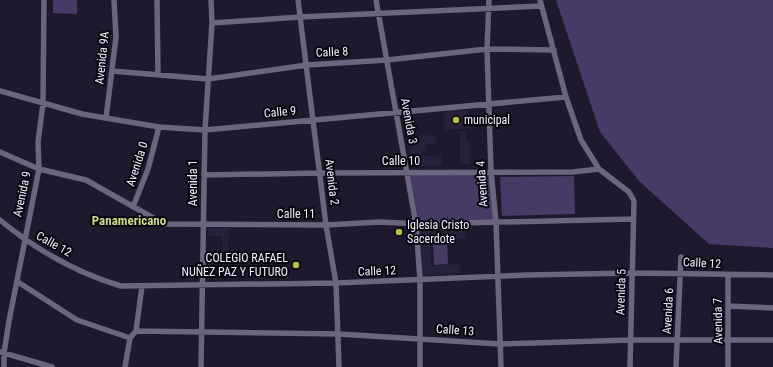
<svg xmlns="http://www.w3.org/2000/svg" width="773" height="367" font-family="'Roboto Condensed',sans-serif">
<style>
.built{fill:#27213b}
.green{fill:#453b66}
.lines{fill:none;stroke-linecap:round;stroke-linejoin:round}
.minor{stroke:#6b667e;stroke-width:5.5}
.poi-dot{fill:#b7c147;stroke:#07060e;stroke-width:1.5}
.labels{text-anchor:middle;stroke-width:4;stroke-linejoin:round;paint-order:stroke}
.street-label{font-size:12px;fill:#f1effd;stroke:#07060e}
.poi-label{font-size:12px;fill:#f1effd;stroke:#07060e;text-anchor:start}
.neighbourhood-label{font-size:13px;font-weight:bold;fill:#cfd78a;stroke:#07060e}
</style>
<rect width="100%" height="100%" fill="#1e192d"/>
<!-- built -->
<path class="built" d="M468 110 470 128 445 130 443 112Z
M460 131H466L467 142H469L470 164H460Z
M436 135 437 144H427L426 147 428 149 425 152 422 150V156L441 155 442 165 411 167 408 136Z
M464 223 465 239 430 240 431 266 460 264 461 273 422 276 419 224Z
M208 228H229L228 253H223L222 236H208Z"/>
<!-- green -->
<path class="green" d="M53 0H77V14L53 13Z
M556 0H773V248L709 244 639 181 600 132Z
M491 173 496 222 419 224 410 174Z
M574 176 575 214 502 216 500 177Z
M447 241 448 264 434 265 433 242Z"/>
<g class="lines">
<!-- minor -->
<path class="minor" d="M157 0 158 75
M298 0 326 225 336 283 339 367
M376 0 416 224 420 280V367
M489 0 487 49 491 171 496 222 501 367
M540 0 566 97 581 140 599 169 629 192 634 201 630 367
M212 23 300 17 541 6
M112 71 208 79 307 65 387 60 487 49 554 50
M0 91 82 114 159 127 205 130 566 97
M106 118 116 37 114 0
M0 152 39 169 86 180 164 224 326 225 380 222 419 224 633 219
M204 175 320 173 573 172 599 169
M133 207 148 169 159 127
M0 220C35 249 77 273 121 286L336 283 528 275 633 273 773 275
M18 282 77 320 130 338
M728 306 773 308
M136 331 339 334 500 344 631 340H773
M0 352 52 367
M4 367V353L9 321 39 169 38 142 43 104 44 0
M125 367 130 338 136 331 142 286
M201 367 205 130 212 23 211 0
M676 367 681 257
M728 367V276"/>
</g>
<!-- markers -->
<g class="poi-dot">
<circle cx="456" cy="120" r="4"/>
<circle cx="399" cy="232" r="4"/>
<circle cx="296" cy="265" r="4"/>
</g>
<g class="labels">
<!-- street labels -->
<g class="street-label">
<text transform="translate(332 52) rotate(-3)" y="4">Calle 8</text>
<text transform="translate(102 58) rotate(-84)" y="4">Avenida 9A</text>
<text transform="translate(280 112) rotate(-5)" y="4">Calle 9</text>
<text transform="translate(409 121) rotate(79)" y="4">Avenida 3</text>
<text x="401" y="165">Calle 10</text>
<text transform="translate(137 164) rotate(-72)" y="4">Avenida 0</text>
<text transform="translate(332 182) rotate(83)" y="4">Avenida 2</text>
<text transform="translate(193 183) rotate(-90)" y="4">Avenida 1</text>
<text transform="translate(482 184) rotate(-94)" y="4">Avenida 4</text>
<text transform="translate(22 194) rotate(-78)" y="4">Avenida 9</text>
<text x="296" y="218">Calle 11</text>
<text transform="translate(54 244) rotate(29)" y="4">Calle 12</text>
<text transform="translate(702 263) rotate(3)" y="4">Calle 12</text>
<text transform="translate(377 271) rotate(-2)" y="4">Calle 12</text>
<text transform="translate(621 292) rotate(-88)" y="4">Avenida 5</text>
<text transform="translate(668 311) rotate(-87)" y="4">Avenida 6</text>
<text transform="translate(718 321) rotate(-91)" y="4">Avenida 7</text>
<text transform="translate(455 330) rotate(4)" y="4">Calle 13</text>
</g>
<!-- poi labels -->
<g class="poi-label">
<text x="464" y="124">municipal</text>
<text x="407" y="229">Iglesia Cristo<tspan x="407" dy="14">Sacerdote</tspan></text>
<text x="288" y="262" text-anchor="end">COLEGIO RAFAEL<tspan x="288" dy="14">NUÑEZ PAZ Y FUTURO</tspan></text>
</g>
<!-- neighbourhood labels -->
<g class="neighbourhood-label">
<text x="129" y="225">Panamericano</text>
</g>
</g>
</svg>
